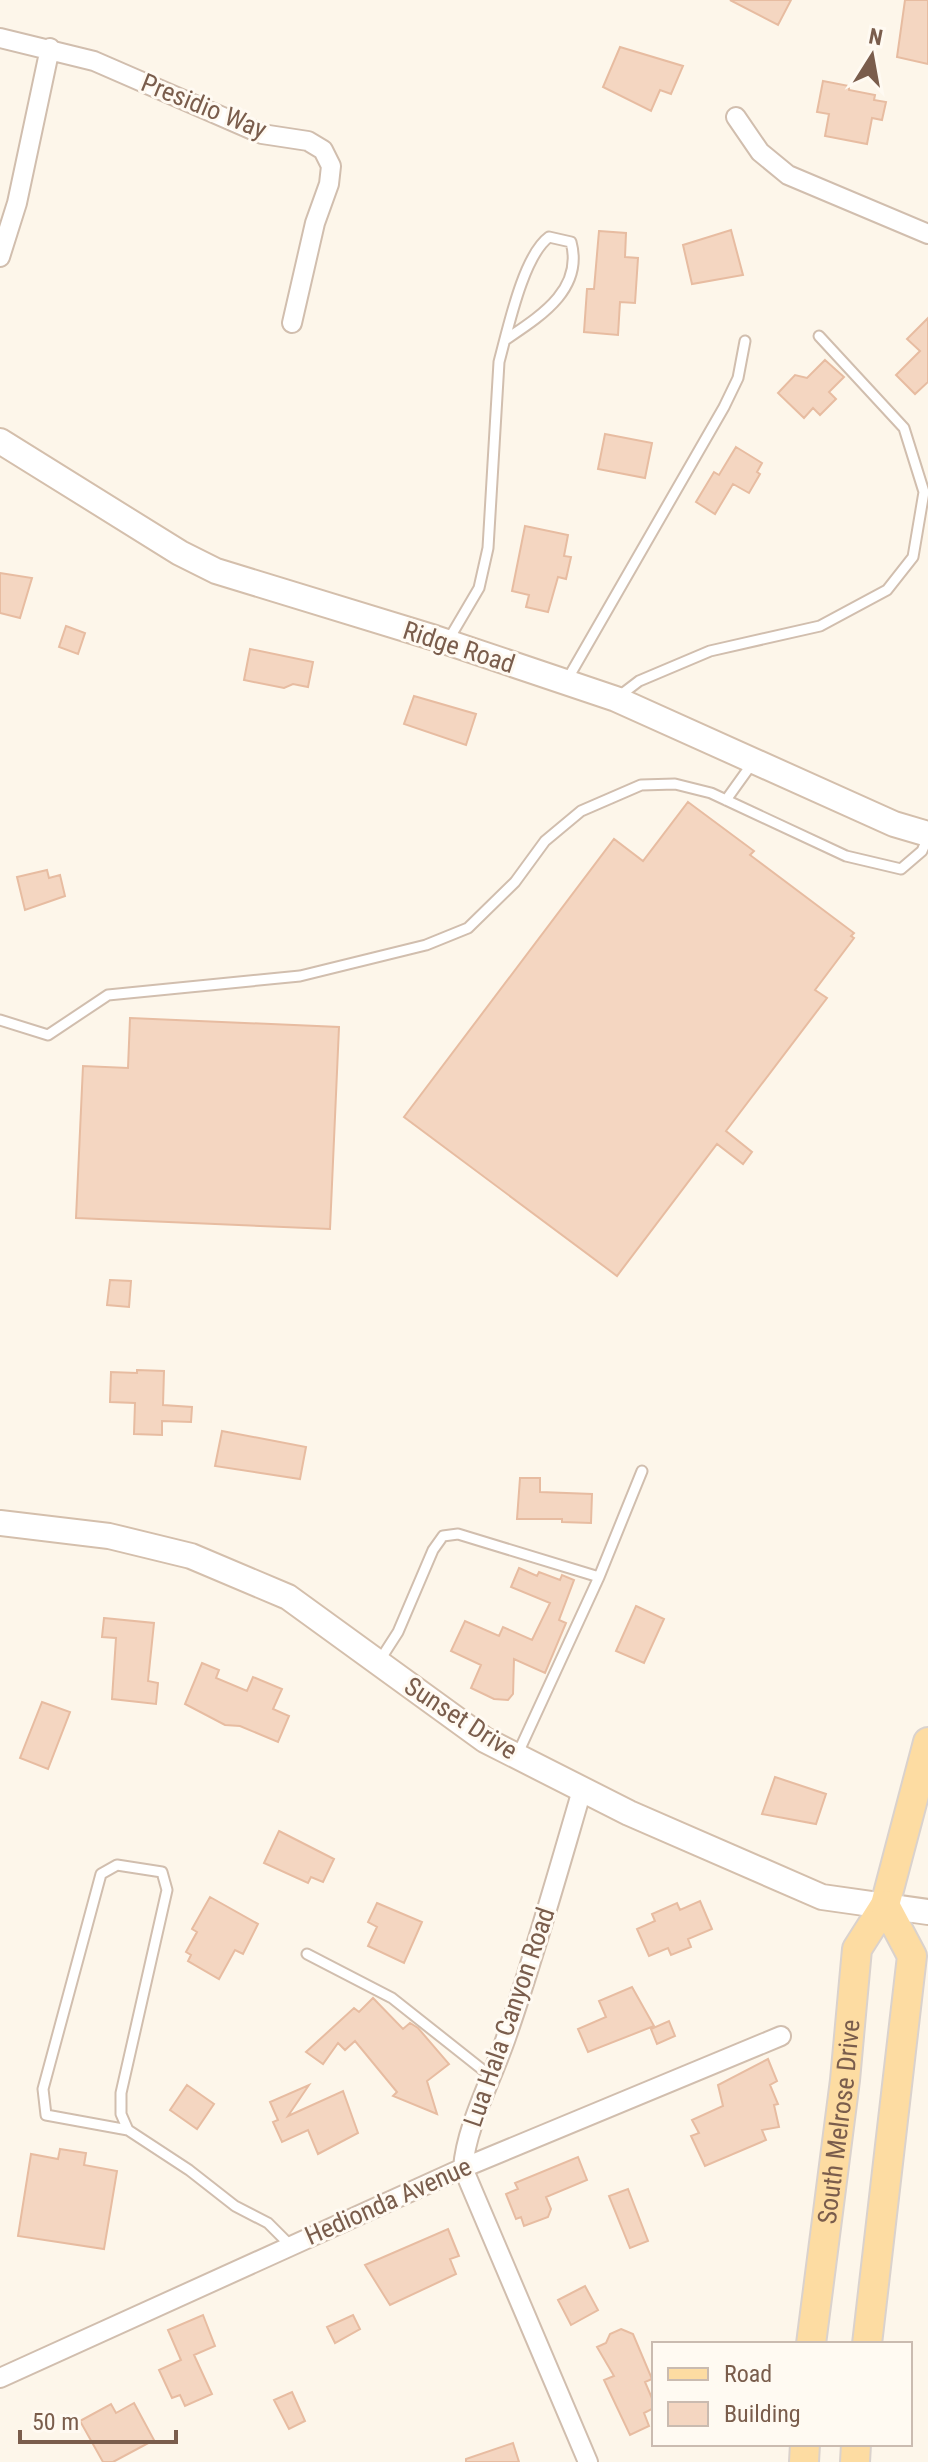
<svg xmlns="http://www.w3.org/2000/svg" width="928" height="2462" font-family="'Roboto Condensed',sans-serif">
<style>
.building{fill:#f4d6c1;stroke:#e7bca1;stroke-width:2}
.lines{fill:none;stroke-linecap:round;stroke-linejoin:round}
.lane-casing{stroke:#d1beae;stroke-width:13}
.street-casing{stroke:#d1beae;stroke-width:22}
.secondary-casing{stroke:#d4bfac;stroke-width:28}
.primary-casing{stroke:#dad2cd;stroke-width:32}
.lane{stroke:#fff;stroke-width:9}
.street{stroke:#fff;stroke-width:18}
.secondary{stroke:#fff;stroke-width:24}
.primary{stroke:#fddca2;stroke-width:28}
.labels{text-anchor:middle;stroke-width:6;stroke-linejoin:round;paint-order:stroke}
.street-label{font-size:26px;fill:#7a5d4c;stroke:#fffaf2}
</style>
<rect width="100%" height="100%" fill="#fdf6ea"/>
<!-- building -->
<path class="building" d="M730 0H791L778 25Z
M905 0H928V64L897 57Z
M620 47 683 66 671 94 660 90 651 111 603 87Z
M823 81 849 86V90L875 95 874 100 886 102 882 120 872 118 867 144 825 136 829 114 817 112Z
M731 230 743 275 692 284 683 245Z
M599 231 626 233 625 257 638 258 635 303 620 302 618 335 584 332 587 289H594Z
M928 318V382L915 394 896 375 920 351 907 339Z
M825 360 844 377 829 392 836 399 820 415 813 408 804 418 778 393 795 375 807 378Z
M605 434 652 443 645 478 598 469Z
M736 447 762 463 757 472 760 474 749 493 733 484 715 514 696 502 714 472 719 475Z
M525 526 568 535 564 556 571 557 566 579 558 577 548 612 526 607 529 595 512 591Z
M0 573 32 578 20 618 0 613Z
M66 626 85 633 78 654 59 647Z
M250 649 313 662 308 687 293 684 284 688 244 680Z
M414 696 476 714 466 745 404 724Z
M688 802 754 851 750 855 854 933 851 936 854 938 815 990 827 998 726 1131 752 1152 743 1164 717 1144 617 1276 404 1117 614 839 643 861Z
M47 870 49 878 60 875 65 896 25 910 17 877Z
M130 1018 339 1027 330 1229 76 1218 83 1066 128 1068Z
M110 1280 131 1281 129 1307 107 1305Z
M137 1370 164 1371 163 1405 192 1407 191 1422 162 1421V1435L134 1434 135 1403 110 1402 111 1372 137 1373Z
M222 1431 306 1447 300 1479 215 1466Z
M520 1478H540V1492L592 1494 591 1523 562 1522V1519H517Z
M519 1568 537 1576 539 1572 560 1580 562 1575 574 1580 559 1620 566 1623 545 1673 514 1659 513 1694 508 1700 494 1699 471 1688 481 1665 451 1651 465 1621 499 1636 503 1627 532 1640 550 1603 511 1587Z
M636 1606 664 1619 644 1663 616 1651Z
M104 1618 154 1623 148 1681 158 1683 156 1704 112 1699 116 1638 102 1637Z
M202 1663 219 1670 216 1678 247 1691 253 1677 282 1689 273 1709 289 1716 278 1742 240 1726 225 1725 185 1704Z
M42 1702 70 1712 48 1769 20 1758Z
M775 1777 826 1794 816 1824 762 1814Z
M279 1831 334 1859 323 1882 311 1877 308 1883 264 1863Z
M210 1897 258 1924 243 1954 235 1950 219 1979 188 1961 191 1955 186 1952 197 1932 192 1929Z
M700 1901 712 1929 688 1939 691 1947 671 1955 668 1948 649 1956 637 1929 655 1921 652 1914 677 1903 680 1910Z
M377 1903 422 1922 404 1963 368 1946 377 1927 368 1922Z
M632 1987 654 2026 588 2052 578 2029 606 2017 599 2001Z
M373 1998 403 2029 410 2023 418 2028 449 2064 427 2081 437 2114 393 2096 397 2092 355 2041 345 2050 338 2043 323 2064 306 2052 354 2008 359 2012Z
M669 2021 675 2036 657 2044 651 2029Z
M768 2059 777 2081 770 2085 778 2104 774 2105 779 2127 762 2130 766 2140 705 2166 691 2136 699 2133 692 2120 723 2106 718 2085Z
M187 2085 214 2104 197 2129 170 2110Z
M309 2085 288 2116 343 2091 358 2133 318 2154 308 2130 282 2142 273 2122 278 2120 270 2102Z
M60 2149 86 2153 84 2165 117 2171 104 2249 18 2236 31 2154 58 2159Z
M578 2157 587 2180 546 2197 551 2209 548 2217 524 2226 521 2217 516 2219 506 2194 518 2189 515 2183Z
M628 2189 648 2241 630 2248 609 2196Z
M448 2229 459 2256 450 2259 456 2274 390 2305 365 2265Z
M585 2286 598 2310 571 2325 558 2300Z
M203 2315 215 2346 194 2355 212 2394 185 2406 180 2395 172 2398 159 2370 181 2360 168 2330Z
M353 2315 360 2329 335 2343 327 2327Z
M621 2329 633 2334 652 2379 645 2382 654 2403V2408L644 2413 649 2426 630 2435 604 2380 614 2376 597 2347 606 2343 610 2334Z
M292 2392 305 2421 289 2429 274 2400Z
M134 2403 154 2440 113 2462H103L80 2421 111 2404 116 2413Z
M513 2443 519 2462H466V2459Z"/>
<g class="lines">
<defs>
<path id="lane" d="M449 639 479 588 488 548 499 362C508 329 523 256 549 237L571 242C584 290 539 317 505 340
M567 680 724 407 738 378 745 341
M618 697 639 681 710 651 820 626 887 590 913 557 924 492 904 428 819 336
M726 800 754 761
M0 1020 48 1035 108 995 300 976 426 945 468 928 515 882 545 841 581 811 641 785 675 784 711 793 846 856 901 869 922 851 928 837
M380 1660 398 1632 433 1550 443 1536 458 1534 599 1577
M518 1753 599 1577 642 1471
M307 1954 392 1998 493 2078
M128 2130 46 2115 43 2089 101 1874 117 1865 162 1872 167 1890 121 2093V2114L128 2130 189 2170 235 2206 268 2223 290 2245"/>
<path id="street" d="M0 38 94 61 262 134 308 141 323 150 331 166 329 184 315 223 292 323
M736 117 760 152 788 175 928 234
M0 257 17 203 50 48
M582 1790C558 1872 535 1954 507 2035 493 2077 466 2126 463 2168L588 2462
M0 2378 463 2168 781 2036"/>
<path id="secondary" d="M0 441 180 553 216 571 435 638 616 699 894 824 928 834
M0 1523 109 1536 191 1556 288 1597 485 1740 629 1813 822 1897 928 1912"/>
<g id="primary">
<path id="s1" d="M811 2344 845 2080 857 1949 885 1905 928 1742"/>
<path d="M867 2344 912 1956 885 1905"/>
<path d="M804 2462 805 2444"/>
<path d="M855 2462 856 2444"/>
</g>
</defs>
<!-- lane casing -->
<use href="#lane" class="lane-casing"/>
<!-- street casing -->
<use href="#street" class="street-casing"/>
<!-- secondary casing -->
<use href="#secondary" class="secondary-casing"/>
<!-- primary casing -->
<use href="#primary" class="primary-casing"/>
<!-- lane -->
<use href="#lane" class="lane"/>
<!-- street -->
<use href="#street" class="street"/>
<!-- secondary -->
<use href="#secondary" class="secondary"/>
<!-- primary -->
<use href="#primary" class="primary"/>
</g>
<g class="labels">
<!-- street labels -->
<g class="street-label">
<text transform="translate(204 106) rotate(22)" y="9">Presidio Way</text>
<text transform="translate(459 647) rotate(18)" y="9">Ridge Road</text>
<text transform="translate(461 1718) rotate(33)" y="9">Sunset Drive</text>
<text transform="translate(509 2017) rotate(-71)" y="9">Lua Hala Canyon Road</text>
<text dy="9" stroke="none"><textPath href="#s1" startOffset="224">South Melrose Drive</textPath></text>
<text transform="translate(388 2201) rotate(-24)" y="9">Hedionda Avenue</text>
</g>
</g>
<!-- legend -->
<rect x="652" y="2342" width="260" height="104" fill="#fffaf2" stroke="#cabbb0" stroke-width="2"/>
<rect x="668" y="2368" width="40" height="12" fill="#fddca2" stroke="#cabbb0" stroke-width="2"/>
<text x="724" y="2382" font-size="24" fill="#7a5d4c">Road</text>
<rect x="668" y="2402" width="40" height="24" fill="#f4d6c1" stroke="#cabbb0" stroke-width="2"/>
<text x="724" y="2422" font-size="24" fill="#7a5d4c">Building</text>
<!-- north arrow -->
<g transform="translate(872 56) rotate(11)" stroke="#fffaf2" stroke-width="6" paint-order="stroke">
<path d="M0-6L14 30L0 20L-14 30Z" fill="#7a5d4c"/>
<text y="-12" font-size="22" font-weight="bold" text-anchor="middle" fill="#7a5d4c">N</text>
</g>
<!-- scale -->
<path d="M20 2430v12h156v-12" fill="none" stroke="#7a5d4c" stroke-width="4"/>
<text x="32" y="2430" font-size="24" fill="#7a5d4c" stroke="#fffaf2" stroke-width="6" paint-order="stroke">50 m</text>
</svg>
